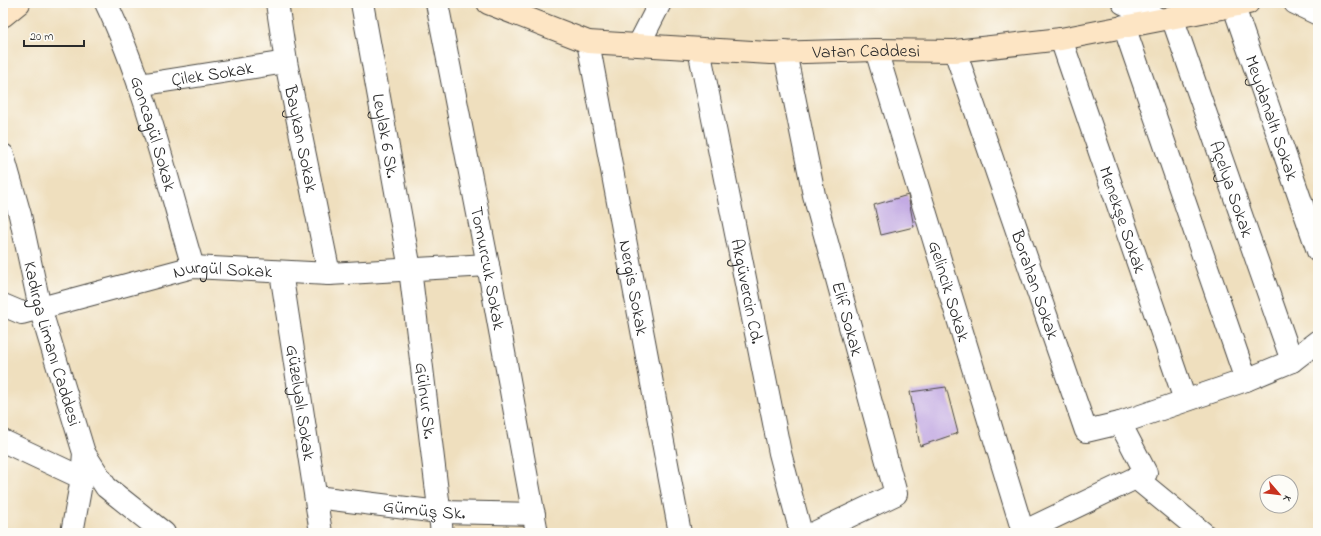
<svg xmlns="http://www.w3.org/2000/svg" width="1321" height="536" font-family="'Indie Flower',sans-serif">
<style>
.building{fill:#c3aae3}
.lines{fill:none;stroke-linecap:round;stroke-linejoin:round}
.street-casing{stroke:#484641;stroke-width:24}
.secondary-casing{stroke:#484641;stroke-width:24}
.street{stroke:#fff;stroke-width:22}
.secondary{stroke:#fde5c4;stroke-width:22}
.labels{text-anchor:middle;stroke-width:3.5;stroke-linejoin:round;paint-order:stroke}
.street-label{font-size:18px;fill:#2b2b2b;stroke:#fdfcf7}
</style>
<rect width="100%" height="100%" fill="#fdfcf7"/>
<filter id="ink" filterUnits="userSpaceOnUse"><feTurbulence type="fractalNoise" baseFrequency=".025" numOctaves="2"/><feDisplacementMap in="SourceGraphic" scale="8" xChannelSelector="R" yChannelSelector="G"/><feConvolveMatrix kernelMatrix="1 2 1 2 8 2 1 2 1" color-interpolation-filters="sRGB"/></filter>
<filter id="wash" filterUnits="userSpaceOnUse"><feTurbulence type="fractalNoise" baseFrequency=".012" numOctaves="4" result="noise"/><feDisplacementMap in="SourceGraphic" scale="16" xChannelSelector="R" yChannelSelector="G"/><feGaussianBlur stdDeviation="0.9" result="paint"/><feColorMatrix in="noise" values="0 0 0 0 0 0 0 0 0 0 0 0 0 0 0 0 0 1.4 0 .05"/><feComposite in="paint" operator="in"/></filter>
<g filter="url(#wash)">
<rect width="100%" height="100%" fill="#efdfbe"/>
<g id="blocks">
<!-- building -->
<path class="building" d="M908 195 914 227 881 235 874 205Z
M946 387 958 433 920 446 910 392Z"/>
</g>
</g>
<g filter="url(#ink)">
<use href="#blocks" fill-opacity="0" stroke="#484641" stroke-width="1"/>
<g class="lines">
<defs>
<g id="street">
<path id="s1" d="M106 3C145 84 167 180 193 267"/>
<path id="s2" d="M277 3 286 62 329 274"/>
<path id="s3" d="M362 3 410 269 442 533"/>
<path id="s4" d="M437 3 488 265 537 533"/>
<path d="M1123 3 1159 19"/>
<path d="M1295 3 1318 14"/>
<path id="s5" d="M1234 7 1318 251"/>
<path id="s6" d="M1172 17 1292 361"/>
<path d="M1124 26 1246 380"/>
<path id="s7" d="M1061 39 1185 400"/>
<path id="s8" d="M588 42 680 533"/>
<path d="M639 44 660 3"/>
<path id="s9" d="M699 49 780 453 801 533"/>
<path id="s10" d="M876 50 1023 532"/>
<path id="s11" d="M955 51 1086 431 1120 423 1146 473 1021 533"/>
<path id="s12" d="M785 52 814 195 896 494 814 533"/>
<path id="s13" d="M139 85 286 62"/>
<path id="s14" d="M3 155 20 215 40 308 84 453 82 478 72 533"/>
<path id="s15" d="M281 272 321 533"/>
<path id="s16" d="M3 305 22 313 193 267 329 274 488 265"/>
<path d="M1120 423 1246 380 1292 361 1318 341"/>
<path d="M3 441 82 478"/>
<path d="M84 453 106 487 164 533"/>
<path d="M1136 478 1203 533"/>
<path id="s17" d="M316 497 439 512 534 514"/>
</g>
<g id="secondary">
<path id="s18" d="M488 3 588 42 770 53 876 50 955 51 1061 39 1248 3"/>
<path d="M3 16 19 3"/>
</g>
</defs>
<!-- street casing -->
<use href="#street" class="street-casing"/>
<!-- secondary casing -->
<use href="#secondary" class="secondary-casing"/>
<!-- street -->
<use href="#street" class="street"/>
<!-- secondary -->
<use href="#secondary" class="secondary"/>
</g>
</g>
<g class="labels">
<!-- street labels -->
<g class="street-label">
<text dy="6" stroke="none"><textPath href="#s18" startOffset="386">Vatan Caddesi</textPath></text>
<text dy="6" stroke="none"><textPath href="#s13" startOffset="74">Çilek Sokak</textPath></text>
<text dy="6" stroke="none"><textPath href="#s5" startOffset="117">Meydanaltı Sokak</textPath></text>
<text dy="6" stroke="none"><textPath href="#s1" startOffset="139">Goncagül Sokak</textPath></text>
<text dy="6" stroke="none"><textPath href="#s3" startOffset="135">Leylak 6 Sk.</textPath></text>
<text dy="6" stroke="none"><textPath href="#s2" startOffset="138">Baykan Sokak</textPath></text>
<text dy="6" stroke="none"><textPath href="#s6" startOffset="182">Açelya Sokak</textPath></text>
<text dy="6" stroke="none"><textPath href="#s7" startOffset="191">Menekşe Sokak</textPath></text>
<text dy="6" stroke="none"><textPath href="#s4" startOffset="270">Tomurcuk Sokak</textPath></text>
<text dy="6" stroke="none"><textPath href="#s16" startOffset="227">Nurgül Sokak</textPath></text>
<text dy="6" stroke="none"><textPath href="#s11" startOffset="247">Borahan Sokak</textPath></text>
<text dy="6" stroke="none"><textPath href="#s8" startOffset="250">Nergis Sokak</textPath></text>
<text dy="6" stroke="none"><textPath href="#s9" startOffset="247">Akgüvercin Cd.</textPath></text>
<text dy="6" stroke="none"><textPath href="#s10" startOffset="252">Gelincik Sokak</textPath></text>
<text dy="6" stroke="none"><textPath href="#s12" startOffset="274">Elif Sokak</textPath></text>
<text dy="6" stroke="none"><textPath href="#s14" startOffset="195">Kadırga Limanı Caddesi</textPath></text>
<text dy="6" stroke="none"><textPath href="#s3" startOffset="403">Gülnur Sk.</textPath></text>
<text dy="6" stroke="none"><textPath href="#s15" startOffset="132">Güzelyalı Sokak</textPath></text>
<text dy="6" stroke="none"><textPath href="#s17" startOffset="109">Gümüş Sk.</textPath></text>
</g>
</g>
<!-- margin -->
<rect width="1321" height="536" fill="none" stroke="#fdfcf7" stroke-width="16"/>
<!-- north arrow -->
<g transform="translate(1279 494) rotate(118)"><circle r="19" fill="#fdfcf7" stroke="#a9a8a5"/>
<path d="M0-3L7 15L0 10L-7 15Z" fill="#c8321e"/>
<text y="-6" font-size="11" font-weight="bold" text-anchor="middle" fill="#2b2b2b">K</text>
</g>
<!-- scale -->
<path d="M24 40v6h60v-6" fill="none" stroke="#2b2b2b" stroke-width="2"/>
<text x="30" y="40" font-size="12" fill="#2b2b2b" stroke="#fdfcf7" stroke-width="3" paint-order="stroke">20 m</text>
</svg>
